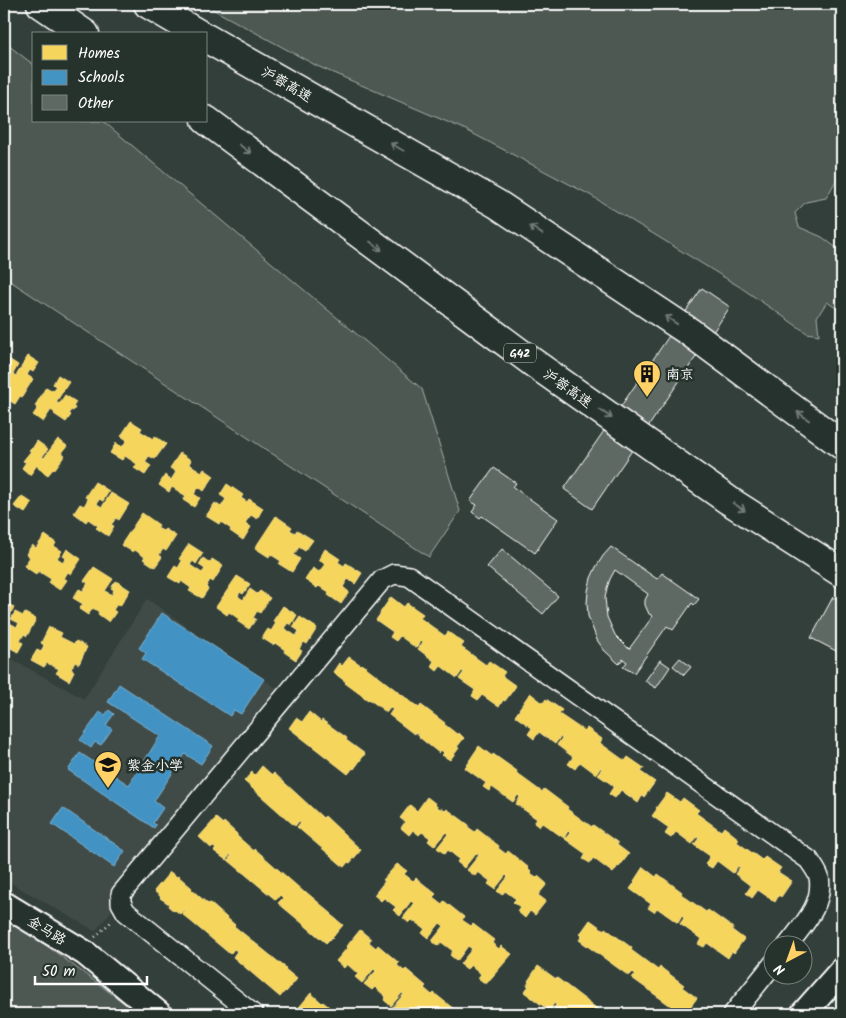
<svg xmlns="http://www.w3.org/2000/svg" width="846" height="1018" font-family="Kalam,'LXGW WenKai TC',sans-serif">
<style>
.built{fill:#404c47}
.green{fill:#4d5853;stroke:#a6aca9}
.homes{fill:#f6d55c;stroke:#f9e28d}
.schools{fill:#4393c3;stroke:#7bb3d5}
.building{fill:#5f6964;stroke:#fff;fill-rule:evenodd}
.lines{fill:none;stroke-linecap:round;stroke-linejoin:round}
.minor-casing{stroke:#fff;stroke-width:22}
.major-casing{stroke:#fff;stroke-width:28}
.highway-casing{stroke:#fff;stroke-width:31}
.path{stroke:#fff;stroke-width:2.5;stroke-dasharray:1 4;stroke-linecap:butt}
.minor{stroke:#26332d;stroke-width:19}
.major{stroke:#26332d;stroke-width:24}
.highway{stroke:#26332d;stroke-width:28}
.oneway{stroke:#727a76}
.labels{text-anchor:middle;stroke-width:5;stroke-linejoin:round;paint-order:stroke}
.shield{fill:#26332d;stroke:#bec2c0;stroke-width:1}
.shield-label{font-size:12px;font-weight:bold;fill:#fff}
.street-label{font-size:14px;fill:#fff;stroke:#26332d}
.poi-label{font-size:14px;fill:#fff;stroke:#26332d;text-anchor:start}
</style>
<rect width="100%" height="100%" fill="#333f3a"/>
<filter id="ink" filterUnits="userSpaceOnUse"><feTurbulence type="fractalNoise" baseFrequency=".02" numOctaves="2"/><feDisplacementMap in="SourceGraphic" scale="10" xChannelSelector="R" yChannelSelector="G"/><feConvolveMatrix kernelMatrix="1 2 1 2 8 2 1 2 1" color-interpolation-filters="sRGB"/></filter>
<g filter="url(#ink)">
<!-- built -->
<path class="built" d="M147 599 289 697 95 931 4 879V655L84 699Z"/>
<!-- green -->
<path class="green" d="M206 4H842V161L838 177 826 198 806 202 795 213 799 227 822 237 842 252V312L827 302 817 317 819 335 807 333 740 287 590 195 466 130 317 66 214 10Z
M4 42 34 65V121H103L422 389 460 511 429 557 4 277Z
M4 914 139 1014H4Z"/>
<!-- homes -->
<path class="homes" d="M28 356 39 363 33 372 30 370 27 375 33 379 22 397 20 396 15 404 4 397 10 385 4 383V363L7 358 18 365 13 374 16 376Z
M58 375 69 382 56 402 59 404 65 395 76 402 73 407 75 408 73 411 71 410 69 413 71 415 66 422 54 414 55 413 51 410 43 422 33 415 38 408 35 406 46 387 53 391 56 387 53 384Z
M131 421 142 428 140 431 153 439 155 436 166 444 155 459 149 456 145 462 151 466 145 475 134 468 137 464 125 456 122 460 110 453 116 443 122 447 127 440 121 436Z
M58 439 67 446 62 453 65 455 54 470 53 469 48 475 38 468 39 467 37 465 30 475 22 468 26 462 23 461 31 451 29 450 31 448 32 449 37 441 48 449 42 457 44 458Z
M180 453 191 460 189 464 202 472 204 469 214 476 204 491 199 487 194 494 200 498 194 507 183 500 186 496 172 487 169 492 159 485 165 475 171 480 176 472 170 468Z
M95 482 109 491 103 501 99 499 97 504 102 507 111 493 129 504 119 520 116 518 111 525 114 526 108 536 96 528 98 526 88 519 86 522 74 513 80 504 84 506 88 499 85 497Z
M227 484 243 495 241 498 247 502 249 499 263 508 257 519 251 515 245 523 251 527 243 540 230 531 231 529 221 522 219 524 206 516 215 503 221 507 226 499 220 495Z
M22 496 32 503 25 513 14 506Z
M4 497 9 501 4 508 7 510 4 515Z
M142 513 159 525 157 528 163 531 165 529 176 536 166 551 163 549 159 555 162 557 155 567 143 559 145 557 135 550 133 552 121 545Z
M276 516 292 527 290 530 295 533 297 530 313 540 305 551 299 547 294 555 300 559 292 572 279 564 281 561 270 554 269 557 255 548Z
M45 535 56 543 54 546 62 551 57 558 63 562 66 558 63 556 67 549 81 559 71 574 68 572 64 578 67 580 60 590 49 583 51 579 38 571 36 574 24 566 30 557 26 554 32 545 36 548Z
M189 544 203 553 196 564 193 561 190 565 202 573 205 569 199 565 203 558 210 563 212 559 223 566 213 582 210 580 206 587 208 589 202 598 189 591 191 588 181 581 180 584 168 577 175 566 178 568 182 561 179 559Z
M325 549 340 559 338 562 344 566 346 563 362 573 355 584 348 579 343 587 349 592 341 604 328 595 329 593 319 586 317 588 305 580 313 568 319 572 325 564 319 560Z
M94 567 113 579 105 591 112 595 114 590 111 588 116 581 130 590 120 606 117 604 113 610 116 612 109 622 98 614 99 612 93 608 88 615 79 609 83 604 73 598 79 589 83 591 88 583 84 581Z
M237 576 250 584 243 594 240 592 238 596 243 600 250 589 257 594 260 591 270 598 260 613 257 611 253 618 256 619 249 629 237 621 239 619 229 612 227 615 216 607Z
M391 597 404 607 407 603 423 614 420 618 445 636 448 632 464 643 461 647 486 665 489 661 505 672 502 676 516 686 505 701 503 700 499 707 482 695 478 700 472 696 475 690 459 679 464 672 462 671 457 678 441 666 437 671 431 666 434 661 418 649 423 642 421 641 416 648 400 636 396 641 390 637 393 632 376 620 381 613H380Z
M4 601 14 607 9 617 5 615 4 617Z
M283 606 297 615 291 625 288 623 284 628 296 636 299 631 293 627 300 617 317 628 307 644 304 642 299 649 302 651 296 660 284 652 285 650 275 643 273 645 262 638 268 629 271 631 276 623 273 621Z
M15 612 23 616 25 613 36 619 27 636 24 634 20 641 23 643 18 652 5 645 7 641 4 639V620L17 627 19 623 11 619Z
M49 627 62 633 60 637 74 644 76 641 87 647 79 664 75 662 71 669 74 671 69 681 56 673 59 669 47 663 44 667 31 660 37 650 41 652 44 645 41 643Z
M349 657 361 665 362 664 419 708 421 705 445 723 444 724 458 735 459 733 464 738 457 747 459 748 450 760 442 755 444 753 441 750 439 753 419 737 420 736 415 732 414 734 389 715 393 709 390 707 386 712 369 699 368 700 345 683 346 682 333 672 339 663 342 666Z
M530 693 543 703 546 699 562 710 559 714 584 731 587 728 602 739 600 743 625 761 628 757 644 768 641 772 655 782 644 797 642 796 638 803 621 790 615 798 609 794 614 786 598 775 602 768 601 767 596 774 580 762 575 769 568 764 573 757 557 745 562 738 560 737 555 744 539 732 534 739 528 734 532 728 515 716 520 709H519Z
M309 712 321 722 322 720 347 738 346 740 365 754 354 769 353 768 348 774 289 728 296 718 302 722Z
M479 746 492 756 493 754 517 771 516 773 542 792 544 789 568 807 567 809 592 827 593 825 618 843 617 845 629 854 619 867 618 866 613 873 593 858 590 863 583 859 586 854 565 839 570 833 568 831 564 838 542 823 539 827 534 823 537 819 516 804 520 797 518 795 513 802 492 787 489 791 483 787 486 783 465 768 470 761H469Z
M262 766 272 775 274 773 323 818 325 816 361 850 350 863 348 862 344 867 297 827 301 822 299 821 295 826 244 781 252 772 255 775Z
M667 793 680 802 683 798 699 810 696 813 721 831 724 827 739 839 737 842 762 860 765 857 781 868 778 872 792 881 781 897 779 895 775 902 758 890 752 898 746 893 751 886 735 874 740 867 738 866 733 873 717 861 712 868 705 864 710 856 694 845 699 838 697 837 692 844 676 832 671 838 665 834 669 828 652 816 657 809 656 808Z
M427 797 436 804 435 805 440 809 441 808 445 811 447 809 469 825 468 827 475 832 477 829 499 846 498 848 506 854 508 851 529 868 528 869 532 873 531 874 536 878 538 876 547 884 538 895 546 901 535 915 530 911 525 918 517 911 520 907 513 902 516 899 505 891 502 895 497 891 508 877 506 875 495 889 488 884 490 881 478 872 475 876 467 870 479 855 476 853 464 868 457 862 459 859 448 850 445 854 437 848 448 834 446 832 434 846 428 841 430 838 422 832 419 835 413 830 409 835 401 828 405 822 400 818 410 805 417 811Z
M216 818 223 824 224 822 237 834V836L254 851 255 849 305 893 306 892 332 914 331 915 343 925 332 938H331L326 943 278 903 283 898 280 895 276 900 228 860 232 855 231 854 226 860 214 851 216 849 212 846 211 848 199 837Z
M397 864 407 871 404 874 413 881 416 878 436 894 433 897 442 904 444 901 464 917 462 920 471 926 473 924 494 940 492 943 499 949 501 946 512 954 486 984 478 978 481 974 471 965 467 969 460 964 472 949 468 946 457 961 450 955 453 951 441 942 438 946 432 941 444 926 440 923 428 938 422 933 425 929 412 920 409 923 403 918 414 904 411 901 400 916 393 910 396 907 384 898 381 901 374 895 385 881 383 880Z
M643 867 656 877 658 874 682 892 681 894 706 912 708 910 733 928 732 930 744 939 734 953 732 951 728 958 707 943 704 947 698 944 701 939 680 924 684 918 682 916 678 923 657 908 654 912 648 908 651 904 630 889 635 882 634 881Z
M170 872 177 877 178 876 192 888 191 889 208 904 210 903 235 925 234 926 286 968 285 969 297 979 286 992 285 991 280 997 233 957 237 951 234 949 230 954 182 914 186 909 185 908 180 914 175 910 174 911 168 906 169 904 160 898 161 897 154 891Z
M590 920 604 930 605 928 632 948 631 950 658 970 660 967 684 985 682 987 697 998 687 1011 685 1009 682 1014 632 978 635 974 633 972 629 976 579 940 582 936 580 934Z
M360 930 371 939 369 942 376 948 378 945 399 963 397 965 404 971 406 969 426 986 424 988 432 995 434 993 455 1010 453 1012 455 1014H406L403 1011 400 1014 392 1008 404 994 402 993 391 1006 384 1000 386 997 375 987 372 990 364 984 376 971 374 969 362 983 355 977 358 974 347 964 344 968 336 961 348 947 347 946Z
M538 966 556 979 557 978 604 1014H559V1012L554 1008 556 1005 554 1003 550 1011 524 992 529 986 527 985 529 982 528 981Z
M311 993 322 1003 323 1002 338 1014H299L296 1011Z"/>
<!-- schools -->
<path class="schools" d="M162 613 264 679 241 714 234 710 230 716 142 659 146 653 139 648Z
M119 684 213 746 201 764 185 754 154 801 163 808 153 823 156 825 154 828 68 770 80 753 129 785 160 736 108 702Z
M109 710 114 714 106 725 112 729 101 745 95 742 91 748 80 740 100 712 105 715Z
M63 808 125 851 114 867 52 824Z"/>
<!-- building -->
<path class="building" d="M702 288 730 307 592 509 564 489Z
M494 468 516 483 513 487 558 519 535 553 482 516 480 518 472 512 477 505 470 501Z
M611 547 657 579 662 573 699 599 694 605 692 603 673 630 667 626 634 673 623 667 627 662 623 659 619 664 604 650 597 640 588 616 587 603 588 591 591 578 596 567 603 556ZM615 570 648 594 645 600V605L649 614 653 616 629 649 615 635 607 617 605 598 607 588 610 579Z
M502 549 558 596 543 614 487 567Z
M833 597 842 602V654L811 638Z
M680 658 691 667 684 675 673 666Z
M660 660 670 667 656 688 645 681Z"/>
<g class="lines">
<defs>
<path id="minor" d="M253 1014 126 912 121 903V894L382 580 394 574 409 576 809 860C812 865 817 871 819 877 824 905 802 926 787 946
M733 1014 774 963"/>
<path id="major" d="M4 904 85 953 159 1014
M803 1014 842 970"/>
<path id="highway" d="M41 4 85 34
M148 4 199 34
M206 38 497 204 691 333 842 445
M206 120 535 364 728 500 842 573"/>
</defs>
<!-- minor casing -->
<use href="#minor" class="minor-casing"/>
<!-- major casing -->
<use href="#major" class="major-casing"/>
<!-- highway casing -->
<use href="#highway" class="highway-casing"/>
<!-- path -->
<path class="path" d="M95 937 113 920"/>
<!-- minor -->
<use href="#minor" class="minor"/>
<!-- major -->
<use href="#major" class="major"/>
<!-- highway -->
<use href="#highway" class="highway"/>
</g>
<!-- one-way arrows -->
<defs><path id="oneway-shaft" d="M-6 0H5M1.5-3L5.5 0L1.5 3" fill="none" stroke-width="1.6" stroke-linecap="round" stroke-linejoin="round" transform="scale(1.25)"/></defs>
<g class="oneway">
<use href="#oneway-shaft" transform="translate(397 147) rotate(-150)"/>
<use href="#oneway-shaft" transform="translate(245 149) rotate(37)"/>
<use href="#oneway-shaft" transform="translate(536 230) rotate(-146)"/>
<use href="#oneway-shaft" transform="translate(376 246) rotate(37)"/>
<use href="#oneway-shaft" transform="translate(671 320) rotate(-146)"/>
<use href="#oneway-shaft" transform="translate(606 414) rotate(35)"/>
<use href="#oneway-shaft" transform="translate(803 416) rotate(-144)"/>
<use href="#oneway-shaft" transform="translate(739 507) rotate(33)"/>
</g>
</g>
<!-- icons -->
<defs>
<symbol id="building-pin" viewBox="-11 -11 22 30"><path d="M0 17L-7.5 6A9.5 9.5 0 1 1 7.5 6Z" fill="#ffd166" stroke="#26332d"/><path d="M-4-6H4V6H1V3H-1V6H-4ZM-2.5-4.3h1.7v1.8h-1.7ZM.8-4.3h1.7v1.8H.8ZM-2.5-1h1.7V.8h-1.7ZM.8-1h1.7V.8H.8Z" fill="#111"/></symbol>
<symbol id="school-pin" viewBox="-11 -11 22 30"><path d="M0 17L-7.5 6A9.5 9.5 0 1 1 7.5 6Z" fill="#ffd166" stroke="#26332d"/><path d="M0-5L7-2L0 1L-7-2ZM-4 1L0 2.5L4 1V4Q0 6-4 4Z" fill="#111"/></symbol>
</defs>
<g fill-rule="evenodd">
<use href="#building-pin" x="631" y="358" width="32" height="43"/>
<use href="#school-pin" x="92" y="749" width="32" height="43"/>
</g>
<g class="labels">
<!-- shield labels -->
<rect class="shield" x="504" y="343.5" width="32" height="19" rx="4"/>
<g class="shield-label">
<text x="520" y="357">G42</text>
</g>
<!-- street labels -->
<g class="street-label">
<text transform="translate(287 84) rotate(30)" y="5">沪蓉高速</text>
<text transform="translate(568 388) rotate(35)" y="5">沪蓉高速</text>
<text transform="translate(47 930) rotate(31)" y="5">金马路</text>
</g>
<!-- poi labels -->
<g class="poi-label">
<text x="666" y="379">南京</text>
<text x="127" y="770">紫金小学</text>
</g>
</g>
<!-- margin -->
<rect width="846" height="1018" fill="none" stroke="#26332d" stroke-width="20"/>
<rect x="10" y="10" width="826" height="998" fill="none" stroke="#fff" stroke-width="2" filter="url(#ink)"/>
<!-- legend -->
<rect x="32" y="32" width="175" height="90" fill="#26332d" stroke="#7d8581"/>
<rect x="42" y="45" width="25" height="15" fill="#f6d55c" stroke="#7d8581"/>
<text x="78" y="58" font-size="15" fill="#ffffff">Homes</text>
<rect x="42" y="70" width="25" height="15" fill="#4393c3" stroke="#7d8581"/>
<text x="78" y="82" font-size="15" fill="#ffffff">Schools</text>
<rect x="42" y="95" width="25" height="15" fill="#5f6964" stroke="#7d8581"/>
<text x="78" y="108" font-size="15" fill="#ffffff">Other</text>
<!-- north arrow -->
<g transform="translate(788 960) rotate(221)"><circle r="24" fill="#26332d" stroke="#7d8581"/>
<path d="M0-4L9 19L0 12L-9 19Z" fill="#ffd166"/>
<text y="-8" font-size="14" font-weight="bold" text-anchor="middle" fill="#ffffff">N</text>
</g>
<!-- scale -->
<path d="M35 976v8h112v-8" fill="none" stroke="#ffffff" stroke-width="2.5"/>
<text x="42" y="976" font-size="15" fill="#ffffff" stroke="#26332d" stroke-width="4" paint-order="stroke">50 m</text>
</svg>
